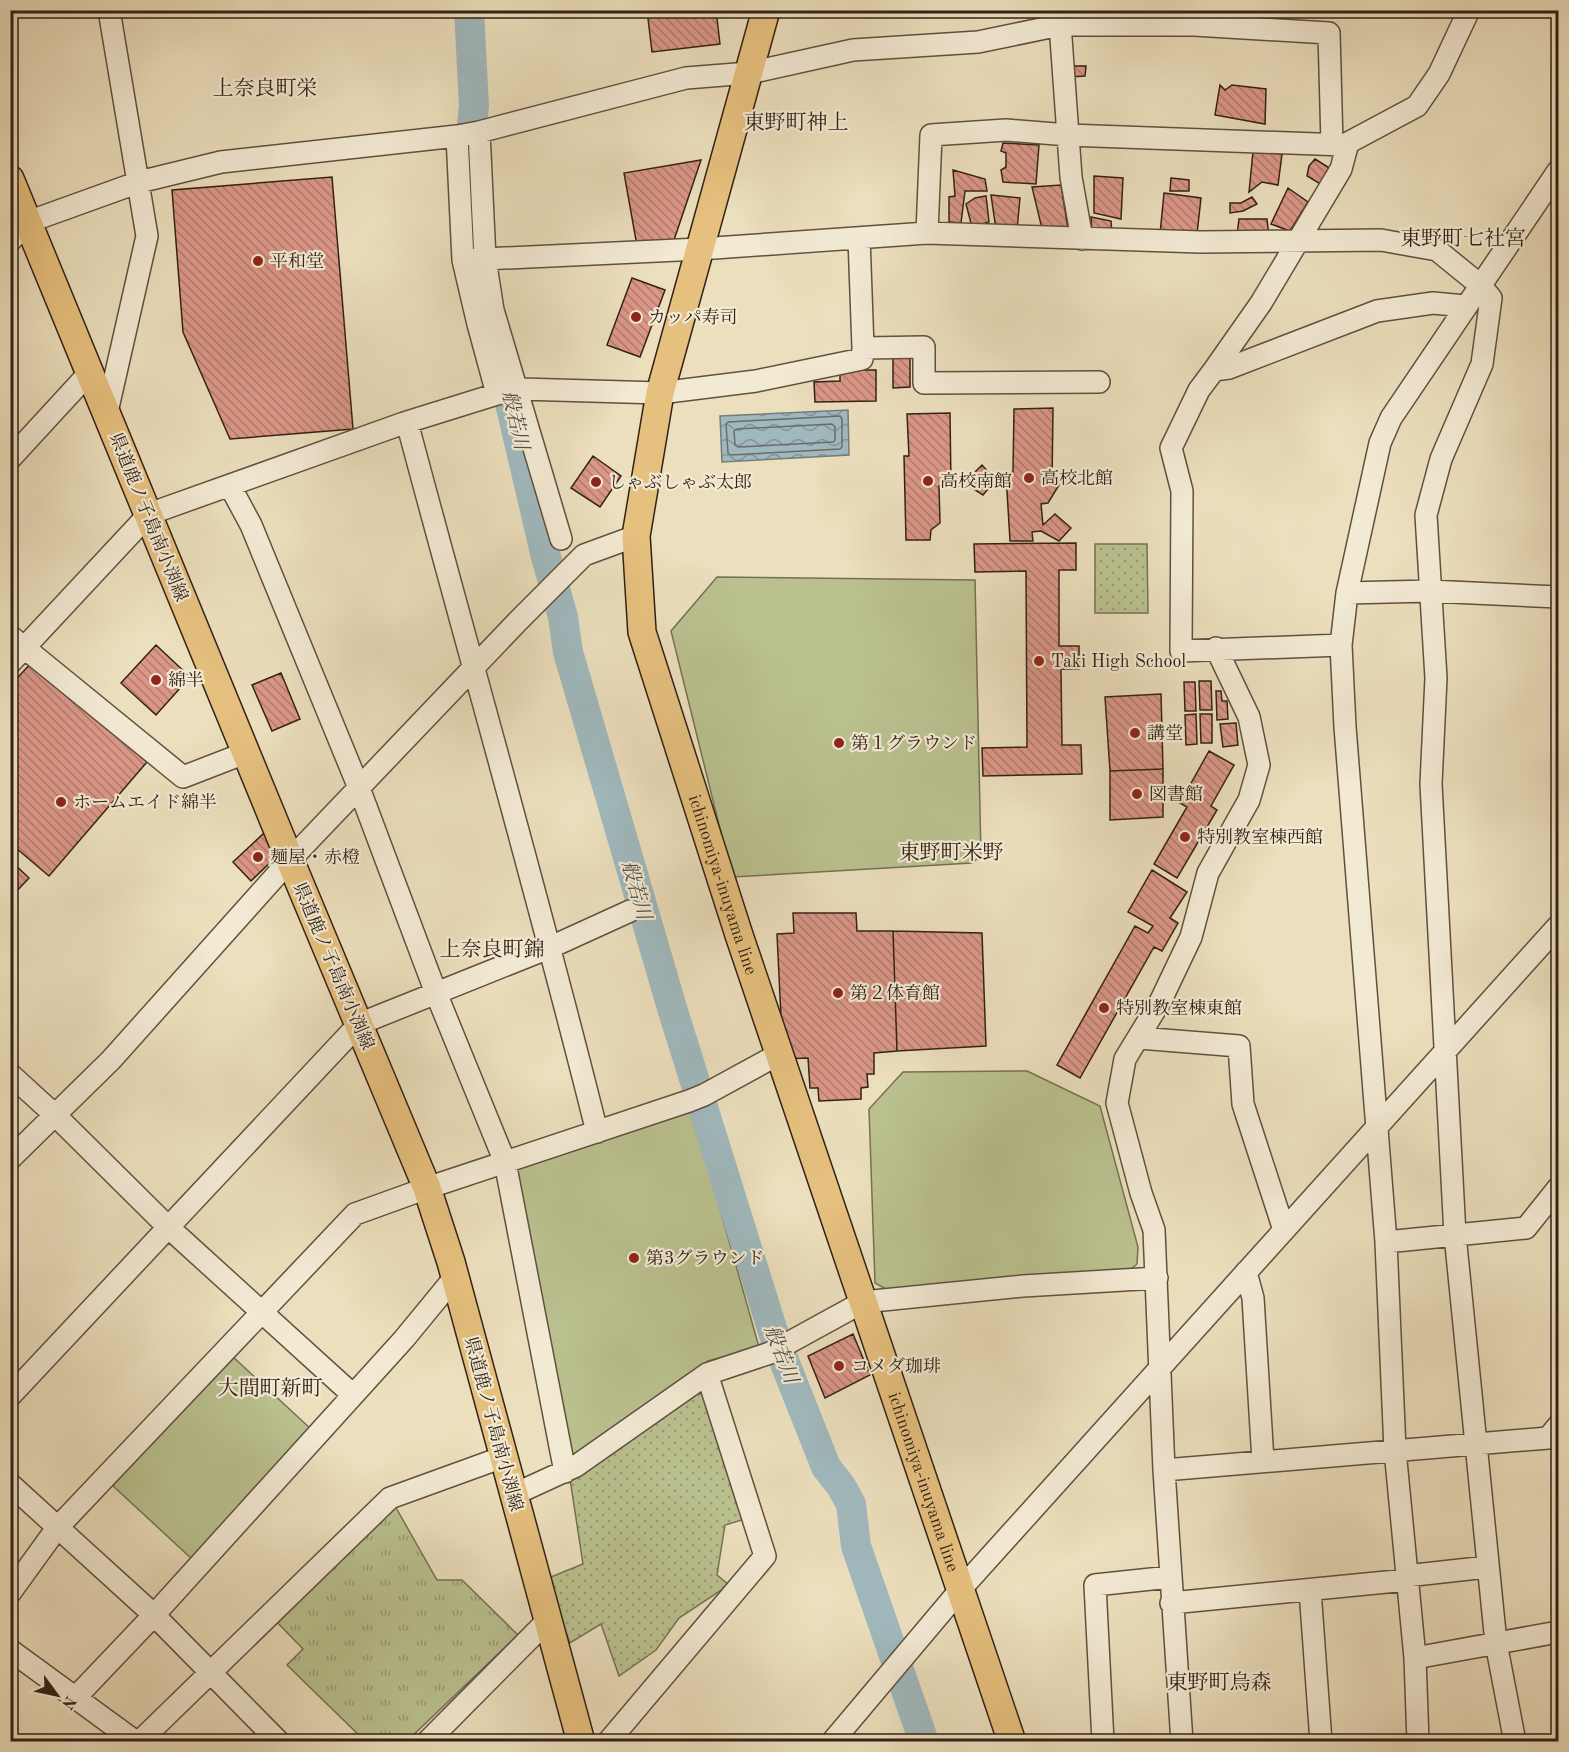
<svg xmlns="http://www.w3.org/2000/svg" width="1569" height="1752" font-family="'Old Standard TT','Noto Serif JP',serif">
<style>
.grass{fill:url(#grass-dots);stroke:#767152;stroke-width:1.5}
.park{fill:url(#park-tufts);stroke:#767152;stroke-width:1.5}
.pitch{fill:#bac18f;stroke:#767152;stroke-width:1.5}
.water{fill:url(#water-waves);stroke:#747c7b;stroke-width:1.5}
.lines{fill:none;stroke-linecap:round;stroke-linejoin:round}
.shore{stroke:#696d6a;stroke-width:1.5}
.river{stroke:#a0b9be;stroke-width:30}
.building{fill:url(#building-back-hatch);stroke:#322116;stroke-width:1.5}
.minor-casing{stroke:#605040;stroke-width:24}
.major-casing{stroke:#322116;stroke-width:30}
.minor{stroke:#f3ead4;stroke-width:21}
.major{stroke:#e6c07e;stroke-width:27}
.poi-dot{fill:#8f2418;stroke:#f3ead4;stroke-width:2}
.labels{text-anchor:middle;stroke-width:4.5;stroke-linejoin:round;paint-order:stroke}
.poi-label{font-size:18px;fill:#322116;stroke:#f3ead4;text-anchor:start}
.street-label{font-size:18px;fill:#322116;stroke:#f3ead4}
.water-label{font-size:20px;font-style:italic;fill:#534f48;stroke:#f3ead4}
.quarter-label{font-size:21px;fill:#322116;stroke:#f3ead4}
</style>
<defs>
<pattern id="grass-dots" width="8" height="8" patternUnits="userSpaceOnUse" patternTransform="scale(1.5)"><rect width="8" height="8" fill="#bac18f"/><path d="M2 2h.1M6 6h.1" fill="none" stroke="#989c74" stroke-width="1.8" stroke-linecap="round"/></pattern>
<pattern id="park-tufts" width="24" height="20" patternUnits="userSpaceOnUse" patternTransform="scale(1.5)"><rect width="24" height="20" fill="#bac18f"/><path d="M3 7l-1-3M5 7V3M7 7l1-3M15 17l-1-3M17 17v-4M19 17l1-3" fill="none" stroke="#989c74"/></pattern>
<pattern id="water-waves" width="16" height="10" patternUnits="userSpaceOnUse" patternTransform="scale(1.5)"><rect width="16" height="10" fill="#a0b9be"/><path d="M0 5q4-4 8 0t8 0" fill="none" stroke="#839699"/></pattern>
<pattern id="building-back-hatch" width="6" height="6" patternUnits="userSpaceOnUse" patternTransform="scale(1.5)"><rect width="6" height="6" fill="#db9788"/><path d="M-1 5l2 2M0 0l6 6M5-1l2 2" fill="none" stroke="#b27b6e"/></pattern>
</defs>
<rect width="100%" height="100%" fill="#ecdfbd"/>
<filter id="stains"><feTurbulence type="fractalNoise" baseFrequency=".00333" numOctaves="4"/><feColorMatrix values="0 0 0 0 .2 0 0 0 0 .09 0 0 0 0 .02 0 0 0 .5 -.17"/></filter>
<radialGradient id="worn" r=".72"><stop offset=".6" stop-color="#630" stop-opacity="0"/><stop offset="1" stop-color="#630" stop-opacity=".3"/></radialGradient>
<!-- grass -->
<path class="grass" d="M1095 544H1147L1148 613H1095Z
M703 1387 745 1519 725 1525 717 1575 729 1585 679 1618 656 1650 619 1676 601 1624 570 1643 546 1579 583 1564 570 1479Z"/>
<!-- park -->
<path class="park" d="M395 1506 437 1580H462L518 1635 407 1741H365L287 1665 303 1649 272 1617Z"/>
<!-- pitch -->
<path class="pitch" d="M717 577 975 580 981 856 972 863 732 877 671 631Z
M1027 1071 1100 1106 1138 1247 1137 1264 1131 1269 891 1292 875 1283 869 1109 903 1072Z
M692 1110 759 1347 708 1361 573 1460 516 1168Z
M231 1355 312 1430 193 1560 112 1485Z"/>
<!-- water -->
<path class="water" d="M848 410 849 455 722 462 720 416Z"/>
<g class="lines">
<!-- shore -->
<path class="shore" d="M840 416 842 419V447L840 449 731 455 728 453 726 424 728 422Z
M832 424 835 427V440L833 442 738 447 735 445 734 431 737 429Z"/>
<!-- river -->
<path class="river" d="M469 10 474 106 469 152 474 234
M502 369 546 557 563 617 568 652 672 1008 775 1338 826 1467 841 1486 851 1504 856 1546 924 1742"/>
</g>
<!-- building -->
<path class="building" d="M647 10H716L720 44 652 52Z
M1071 66H1086L1085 76 1070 77Z
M1220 85 1225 90 1232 85 1266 89 1265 124 1215 115Z
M1003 143 1039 145 1036 184 1003 182 1001 170 1006 167V153L1001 151Z
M1253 152 1282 154 1278 185 1262 182 1249 192Z
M1315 159 1331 169 1322 185 1307 176 1309 166Z
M701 160 674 240 637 246 624 173Z
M953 170 985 179 987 191H965L961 223 949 222V197L955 196Z
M1094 176 1123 178 1121 219 1094 213Z
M332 177 353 429 230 439 183 332 172 190Z
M1171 178 1189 180V191H1170Z
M1061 185 1068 229 1043 233 1032 187Z
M1288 188 1308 202 1290 231 1271 224Z
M1164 193 1201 198 1197 234H1160Z
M991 195 1020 198 1017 230 996 229Z
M986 196 989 222 972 227 966 204 975 198Z
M1252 197 1257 204 1243 211 1230 213V203H1241Z
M1091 217 1111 221 1112 233H1092Z
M1239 219H1267L1269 237 1237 235Z
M632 278 665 290 640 357 607 345Z
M893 357H910V387L893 388Z
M840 370H876V401L815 402 814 382 840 381Z
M1053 408 1052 482 1059 485 1048 503 1041 504 1043 525 1055 514 1071 528 1059 541 1041 531 1032 532 1033 541H1010L1006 474 1013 472 1014 409Z
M950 413 951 486H939L940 523 931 530 930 540H906L904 456H909L907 414Z
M593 456 621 476 600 507 571 488Z
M982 465 990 474H1006V484H992L983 495 969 486H951V476H971Z
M1076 543V570H1059V646H1079V669H1061L1062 745H1081L1082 774 983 776 982 748 1027 747 1026 571 975 572 974 544Z
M156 645 190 677 156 715 121 683Z
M32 662 147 762 49 876 10 843V686Z
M281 673 300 719 272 731 252 685Z
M1199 681H1211L1212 710H1200Z
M1184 682H1195L1196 711H1185Z
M1216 691H1221L1222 701H1227L1228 719 1217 720Z
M1161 694 1163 769 1110 771 1105 697Z
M1196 714 1197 744 1186 745 1185 715Z
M1200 714H1212V743H1201Z
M1236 723 1238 745 1223 747 1220 724Z
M1209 751 1234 765 1211 806 1217 810 1177 878 1154 864 1187 807 1180 803Z
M1163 769V817L1110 820V771Z
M264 833 282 851 251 881 233 862Z
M10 860 29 878 10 898Z
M1152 870 1187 892 1170 918 1178 923 1162 951 1154 947 1080 1078 1057 1065 1135 926 1148 933 1153 926 1128 912Z
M793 913H856L857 931H893L897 1051 874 1053V1074H867L868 1087 861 1088V1099L819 1101 818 1088H810L808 1058 783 1059 777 934 794 933Z
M893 931 982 933 986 1046 897 1051Z
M853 1334 870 1375 825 1398 808 1356Z"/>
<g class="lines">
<defs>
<path id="minor" d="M1059 10 1071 177 1082 239
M1469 10 1439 74 1417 106 1344 145 1068 135 1006 130 931 135 927 233 1201 242 1381 240 1437 250 1480 285 1491 298 1482 364 1441 459 1426 515 1436 678 1431 784 1455 1235 1496 1643 1515 1742
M479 132 485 259 493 310 561 539
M457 136 463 260 478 324 497 394
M859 238 863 348
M10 241 28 222 139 182 221 162 457 136 479 132 686 78 749 73 853 50 978 42 1060 25H1194L1329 33 1332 144
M463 260 700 249 927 233
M1214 370 1261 303 1341 169 1348 143
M107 412 147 236 109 10
M407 422C470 659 538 894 597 1132
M10 459 90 372
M230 486 251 525 359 788 436 993 505 1162 565 1472
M1347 593 1430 591 1558 597
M10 636 183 777 245 753
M1341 645 1181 651 1182 491 1171 448 1199 390 1214 370 1229 368 1377 311 1433 303 1465 306
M10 663 149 514 404 423 497 394 521 389 660 393 756 381 862 359 863 348 924 347V383L1099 382
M1139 1038 1239 1046 1243 1104 1284 1230
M10 1074 56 1116 168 1227 353 1395
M10 1159 111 1060 290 860 519 620 584 555 636 536
M1386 1242 1526 1228 1558 1188
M1246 1272 1253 1298 1263 1461
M10 1396 359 1024 551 947 630 911
M1164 1470 1548 1438 1558 1426
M10 1484 154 1615 279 1742
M513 1495 576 1466 707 1374 770 1353 863 1302 1023 1286 1157 1278
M1406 1576 1487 1567
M1310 1590 1321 1742
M10 1593 57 1528 355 1214 427 1188 689 1101 704 1095 779 1054
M1171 1603 1407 1580
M10 1650 136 1742
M1415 1658 1558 1632
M76 1697 154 1615 404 1339 455 1277
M139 1742 390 1498 503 1457
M427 1742 548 1620
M608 1742 765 1556 707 1374
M832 1742 960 1590 1558 926
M1103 1742 1095 1585 1170 1577
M1182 1742 1164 1470 1154 1230 1141 1193 1117 1103 1125 1059 1161 1000 1191 937 1208 873 1249 800 1259 765 1249 717 1216 648
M1418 1742 1415 1658 1395 1450 1386 1242 1345 727 1341 645 1347 593 1380 443 1391 418 1558 171"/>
<g id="major">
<path id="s1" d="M766 10 660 393 636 536 642 632 739 935 1012 1742"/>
<path d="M10 179 290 860 427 1188 451 1262 581 1742"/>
</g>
</defs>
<!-- minor casing -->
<use href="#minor" class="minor-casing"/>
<!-- major casing -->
<use href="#major" class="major-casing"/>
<!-- minor -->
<use href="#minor" class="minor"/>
<!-- major -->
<use href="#major" class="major"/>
</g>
<!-- markers -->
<g class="poi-dot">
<circle cx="258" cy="261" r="6"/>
<circle cx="636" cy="317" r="6"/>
<circle cx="1029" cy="478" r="6"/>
<circle cx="928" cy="481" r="6"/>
<circle cx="596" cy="482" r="6"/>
<circle cx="1039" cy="661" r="6"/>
<circle cx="156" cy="680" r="6"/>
<circle cx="1135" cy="733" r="6"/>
<circle cx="839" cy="743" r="6"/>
<circle cx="1137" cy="794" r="6"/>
<circle cx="61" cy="802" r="6"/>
<circle cx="1185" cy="837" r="6"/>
<circle cx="258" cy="857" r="6"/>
<circle cx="838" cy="993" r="6"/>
<circle cx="1104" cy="1008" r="6"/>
<circle cx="634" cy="1258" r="6"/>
<circle cx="839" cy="1366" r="6"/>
</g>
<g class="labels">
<!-- poi labels -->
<g class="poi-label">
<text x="270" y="267">平和堂</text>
<text x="648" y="323">カッパ寿司</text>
<text x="1041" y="484">高校北館</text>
<text x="940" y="487">高校南館</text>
<text x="608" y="488">しゃぶしゃぶ太郎</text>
<text x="1051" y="667">Taki High School</text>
<text x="168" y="686">綿半</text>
<text x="1147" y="739">講堂</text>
<text x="851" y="749">第１グラウンド</text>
<text x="1149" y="800">図書館</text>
<text x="73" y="808">ホームエイド綿半</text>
<text x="1197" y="843">特別教室棟西館</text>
<text x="270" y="863">麺屋・赤橙</text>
<text x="850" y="999">第２体育館</text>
<text x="1116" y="1014">特別教室棟東館</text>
<text x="646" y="1264">第3グラウンド</text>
<text x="851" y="1372">コメダ珈琲</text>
</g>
<!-- street labels -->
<g class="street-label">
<text transform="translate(149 517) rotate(68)" y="6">県道鹿ノ子島南小渕線</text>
<text dy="6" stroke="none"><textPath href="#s1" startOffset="904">ichinomiya-inuyama line</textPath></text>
<text transform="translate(334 966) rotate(67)" y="6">県道鹿ノ子島南小渕線</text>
<text transform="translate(494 1424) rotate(75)" y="6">県道鹿ノ子島南小渕線</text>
<text dy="6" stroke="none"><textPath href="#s1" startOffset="1534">ichinomiya-inuyama line</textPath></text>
</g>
<!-- water labels -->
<g class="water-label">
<text transform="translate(516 420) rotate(77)" y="7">般若川</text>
<text transform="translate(637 890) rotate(74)" y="7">般若川</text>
<text transform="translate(782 1354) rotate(69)" y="7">般若川</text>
</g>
<!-- quarter labels -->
<g class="quarter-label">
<text x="265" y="95">上奈良町栄</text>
<text x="796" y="129">東野町神上</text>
<text x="1463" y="245">東野町七社宮</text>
<text x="951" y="859">東野町米野</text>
<text x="492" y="956">上奈良町錦</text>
<text x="270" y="1395">大間町新町</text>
<text x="1219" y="1689">東野町烏森</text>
</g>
</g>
<!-- margin -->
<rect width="1569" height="1752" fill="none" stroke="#ecdfbd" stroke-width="36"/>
<rect x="12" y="12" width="1545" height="1728" fill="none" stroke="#322116" stroke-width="3"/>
<rect x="18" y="18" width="1533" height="1716" fill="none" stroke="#322116" stroke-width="1.5"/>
<!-- north arrow -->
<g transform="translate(57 1695) rotate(123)" stroke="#f3ead4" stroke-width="4.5" paint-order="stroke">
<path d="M0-4.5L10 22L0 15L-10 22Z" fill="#322116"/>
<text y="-9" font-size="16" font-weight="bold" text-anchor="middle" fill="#322116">N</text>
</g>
<rect width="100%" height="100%" filter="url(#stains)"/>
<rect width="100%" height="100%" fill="url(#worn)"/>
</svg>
